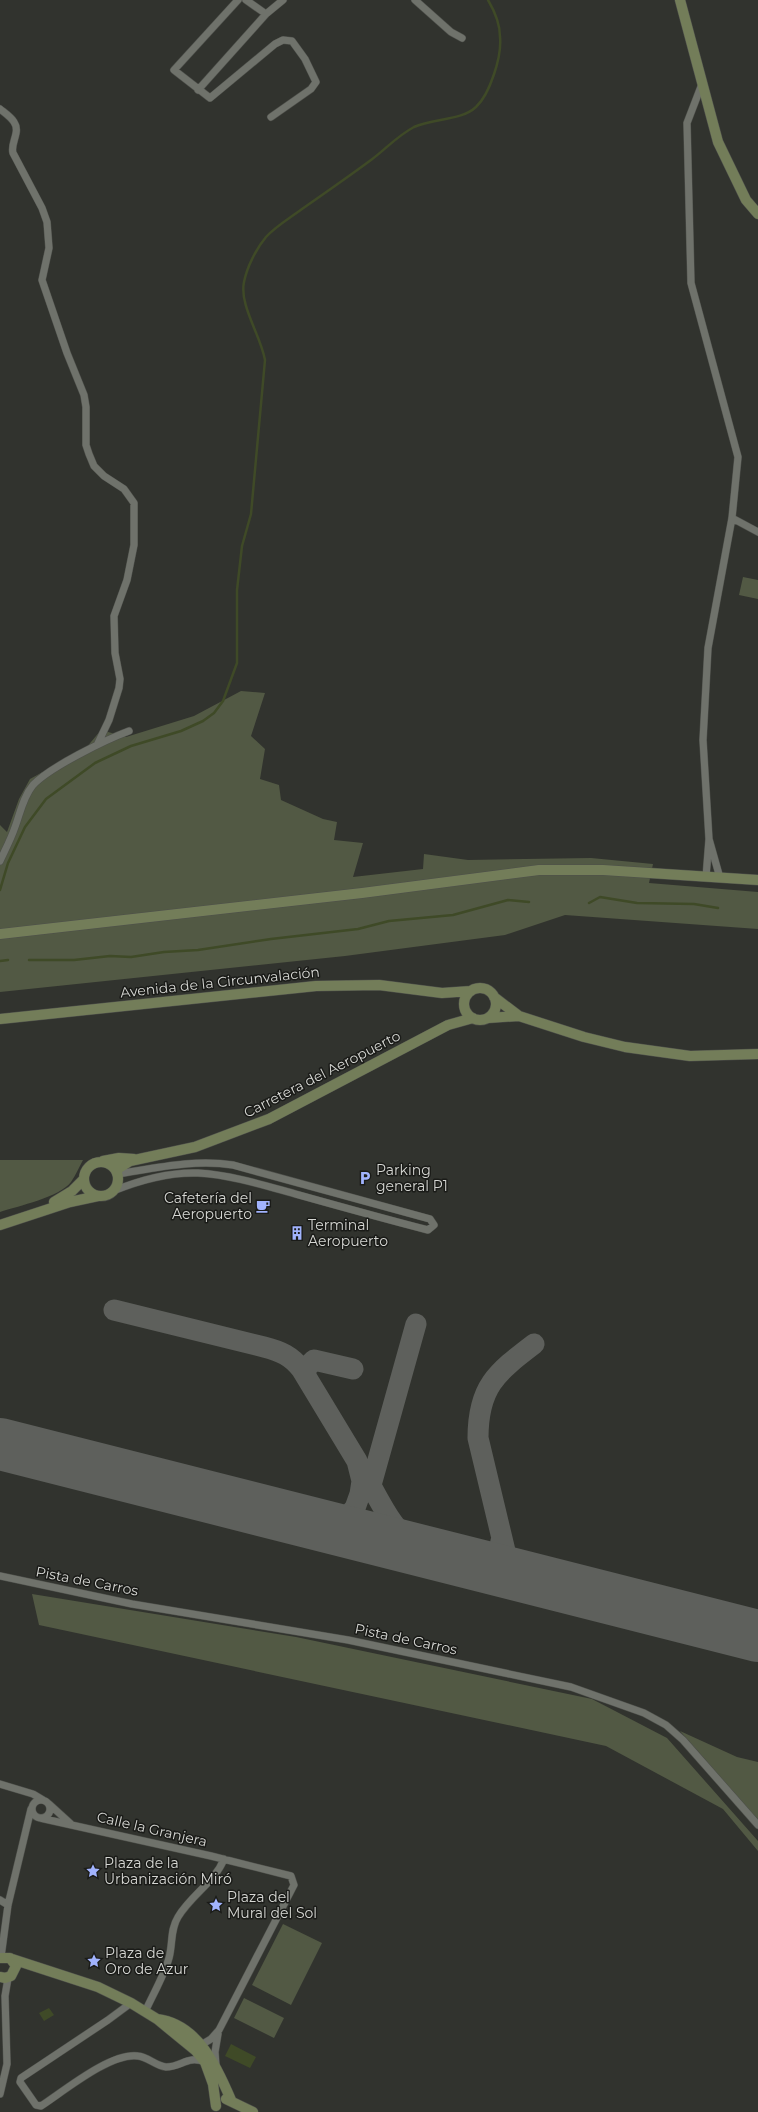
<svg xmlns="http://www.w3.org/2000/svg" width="758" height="2112" font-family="Montserrat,sans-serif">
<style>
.green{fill:#525944}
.water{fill:#3f4a27}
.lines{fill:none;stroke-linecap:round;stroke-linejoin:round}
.stream{stroke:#3f4a27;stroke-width:2.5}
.taxiway{stroke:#5e605c;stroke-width:21}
.runway{stroke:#5e605c;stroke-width:52}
.street-casing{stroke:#4e504b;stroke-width:8}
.secondary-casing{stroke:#4e504b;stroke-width:11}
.street{stroke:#6f726b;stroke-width:7}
.secondary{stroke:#737d59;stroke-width:10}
.labels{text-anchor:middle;stroke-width:3;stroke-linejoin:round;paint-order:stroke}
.street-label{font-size:14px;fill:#d6d7d3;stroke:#1a1b18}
.poi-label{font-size:14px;fill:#d6d7d3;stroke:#1a1b18;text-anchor:start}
</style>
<rect width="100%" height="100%" fill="#31332e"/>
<!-- green -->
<path class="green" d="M743 577 758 580V599L739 595Z
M241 691 265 693 251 736 265 749 260 779 279 785 281 800 323 819 337 822 334 840 363 843 353 877 423 869 424 854 468 860 591 858 653 864 649 883 758 892V929L565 915 505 935 345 956 0 992V825L7 832 19 799 30 779 86 748 101 730 126 737 194 716Z
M0 1160H83C79 1167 76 1175 71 1182 60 1197 18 1206 0 1212Z
M32 1594 296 1637 592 1699 667 1738 758 1841V1851L723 1809 606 1746 39 1625Z
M680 1731 737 1757 758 1762V1820Z
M283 1924 322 1943 291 2005 252 1985Z
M244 1998 284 2018 274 2038 234 2018Z"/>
<!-- water -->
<path class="water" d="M49 2008 54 2015 44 2021 39 2013Z
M231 2044 256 2057 250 2068 225 2056Z"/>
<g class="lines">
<!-- stream -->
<path class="stream" d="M0 890 8 863 25 827 46 799 95 763 131 746 181 731 203 721 214 713 223 701 237 663V590L242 546 251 514 265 360C261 336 239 305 244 282 247 267 256 249 266 237 276 226 290 218 302 209 325 193 348 177 371 160 386 149 397 136 414 127 433 118 461 121 476 107 490 94 502 56 500 37 500 24 494 10 488 0
M589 903 600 897 637 903 694 904 718 908
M29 960H74L110 956 131 957 164 952 198 950 271 939 358 929 389 921 453 915 508 900 529 902
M0 961 8 960"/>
<!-- taxiway -->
<path class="taxiway" d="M114 1310 264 1347C280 1351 292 1356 302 1370L357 1461 362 1481 360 1494 355 1508 347 1517 326 1523H314
M306 1376V1368L314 1360 353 1369
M364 1473C380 1501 393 1533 421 1550
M371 1485 416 1324
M477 1565C491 1562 499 1555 501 1541
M533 1579C521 1574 511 1568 506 1555L478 1438C478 1387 496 1373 534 1344"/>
<!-- runway -->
<path class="runway" d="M0 1444 758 1636"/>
<defs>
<path id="street" d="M238 0 174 70 210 98 275 44 283 40 292 41 305 59 316 82 311 89 271 117
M246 0 266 14 283 0
M415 0 451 32 462 38
M702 84 687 123 691 283 738 457 732 518 708 648 703 740 709 839
M198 90 266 14
M0 109C5 113 11 117 14 122 21 132 10 143 13 153L42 208 47 222 49 248 42 280 67 353 84 395 86 407V445L89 454 94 466 104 476 124 489 134 503V545L127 580 114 616 115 653 120 679 119 688 109 720 98 743
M732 518 758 532
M0 861C5 850 11 839 15 827 20 814 23 797 33 785 50 767 105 740 129 731
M706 877 709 839 720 878
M113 1191C140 1180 169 1172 198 1173 233 1175 266 1186 299 1195 342 1207 385 1219 428 1230L434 1225 430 1219 233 1165C194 1159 156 1168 117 1174
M0 1576 132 1604 348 1640 571 1687 644 1713 666 1725 683 1740 758 1825
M0 1784 33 1794 43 1800
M32 1809a9 9 0 1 1 18 0a9 9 0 1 1-18 0Z
M49 1804 71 1824
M40 1818 211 1856 291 1876 294 1885 219 2030 211 2039 201 2045
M0 1900 8 1905
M1 1957 8 1905 31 1809
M131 2003 108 2020 21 2078 20 2082 36 2105 41 2106C64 2091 111 2052 138 2056 148 2057 156 2066 166 2067 182 2067 187 2055 205 2062
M145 2012C153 1994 164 1976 169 1958 173 1943 170 1930 178 1917 191 1895 215 1882 224 1859
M216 2065 215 2052 218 2034
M0 2094 7 2064 5 1996 8 1978"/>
<path id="secondary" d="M680 0 718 142 746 200 758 214
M0 934 362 893 539 870H603L758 880
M464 1004a16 16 0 1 1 32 0a16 16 0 1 1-32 0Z
M494 997 519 1016 584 1037 625 1047 690 1056 758 1054
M488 1018 519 1016
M0 1019 316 986 379 985 442 993 471 991
M103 1161 119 1158 134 1159
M84 1179a17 17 0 1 1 34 0a17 17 0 1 1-34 0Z
M116 1170 130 1161 195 1147 269 1119 448 1025 473 1018
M54 1202 72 1191 83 1180
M0 1225 70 1202 98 1196
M0 1958H10L16 1966 11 1976 5 1978 0 1977
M12 1959 98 1987 131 2003 157 2019 196 2051 205 2062 213 2084 216 2106
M157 2019C198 2024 217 2067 231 2100
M226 2099 253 2112"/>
</defs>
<!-- street casing -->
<use href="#street" class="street-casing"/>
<!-- secondary casing -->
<use href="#secondary" class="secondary-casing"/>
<!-- street -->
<use href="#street" class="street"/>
<!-- secondary -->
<use href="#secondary" class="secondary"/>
</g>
<!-- icons -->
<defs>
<symbol id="parking-bare" viewBox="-9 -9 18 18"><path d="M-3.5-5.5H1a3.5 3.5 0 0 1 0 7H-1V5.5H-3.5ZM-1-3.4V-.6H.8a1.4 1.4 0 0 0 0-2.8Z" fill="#a1b3fd" stroke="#1a1b18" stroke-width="2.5" paint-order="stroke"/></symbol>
<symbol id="cafe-bare" viewBox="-9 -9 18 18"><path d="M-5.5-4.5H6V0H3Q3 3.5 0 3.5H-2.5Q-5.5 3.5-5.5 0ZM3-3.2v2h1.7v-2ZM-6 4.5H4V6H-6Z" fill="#a1b3fd" stroke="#1a1b18" stroke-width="2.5" paint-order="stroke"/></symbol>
<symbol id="building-bare" viewBox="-9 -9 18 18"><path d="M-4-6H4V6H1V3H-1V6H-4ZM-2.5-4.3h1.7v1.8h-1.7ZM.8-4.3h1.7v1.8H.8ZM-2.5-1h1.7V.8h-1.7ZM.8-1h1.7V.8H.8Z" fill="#a1b3fd" stroke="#1a1b18" stroke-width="2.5" paint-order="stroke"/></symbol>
<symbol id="sight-bare" viewBox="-9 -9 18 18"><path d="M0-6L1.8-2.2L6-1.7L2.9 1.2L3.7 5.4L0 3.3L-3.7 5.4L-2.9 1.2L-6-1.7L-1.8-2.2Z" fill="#a1b3fd" stroke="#1a1b18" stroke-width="2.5" paint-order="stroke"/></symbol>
</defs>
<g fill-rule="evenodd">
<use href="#parking-bare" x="355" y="1168" width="20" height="20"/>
<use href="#cafe-bare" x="253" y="1196" width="20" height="20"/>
<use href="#building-bare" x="287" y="1223" width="20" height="20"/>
<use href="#sight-bare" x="83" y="1861" width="20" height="20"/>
<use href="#sight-bare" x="206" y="1895" width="20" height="20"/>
<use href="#sight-bare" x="84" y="1951" width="20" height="20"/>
</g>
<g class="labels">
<!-- street labels -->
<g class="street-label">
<text transform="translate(220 982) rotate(-6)" y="5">Avenida de la Circunvalación</text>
<text transform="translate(322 1074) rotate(-27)" y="5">Carretera del Aeropuerto</text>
<text transform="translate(87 1581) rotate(11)" y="5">Pista de Carros</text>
<text transform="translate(406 1639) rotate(12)" y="5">Pista de Carros</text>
<text transform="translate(152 1829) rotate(13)" y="5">Calle la Granjera</text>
</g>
<!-- poi labels -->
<g class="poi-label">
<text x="376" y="1175">Parking<tspan x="376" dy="16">general P1</tspan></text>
<text x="252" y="1203" text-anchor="end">Cafetería del<tspan x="252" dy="16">Aeropuerto</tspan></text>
<text x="308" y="1230">Terminal<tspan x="308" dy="16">Aeropuerto</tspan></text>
<text x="104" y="1868">Plaza de la<tspan x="104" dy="16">Urbanización Miró</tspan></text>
<text x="227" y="1902">Plaza del<tspan x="227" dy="16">Mural del Sol</tspan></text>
<text x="105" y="1958">Plaza de<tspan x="105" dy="16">Oro de Azur</tspan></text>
</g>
</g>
</svg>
